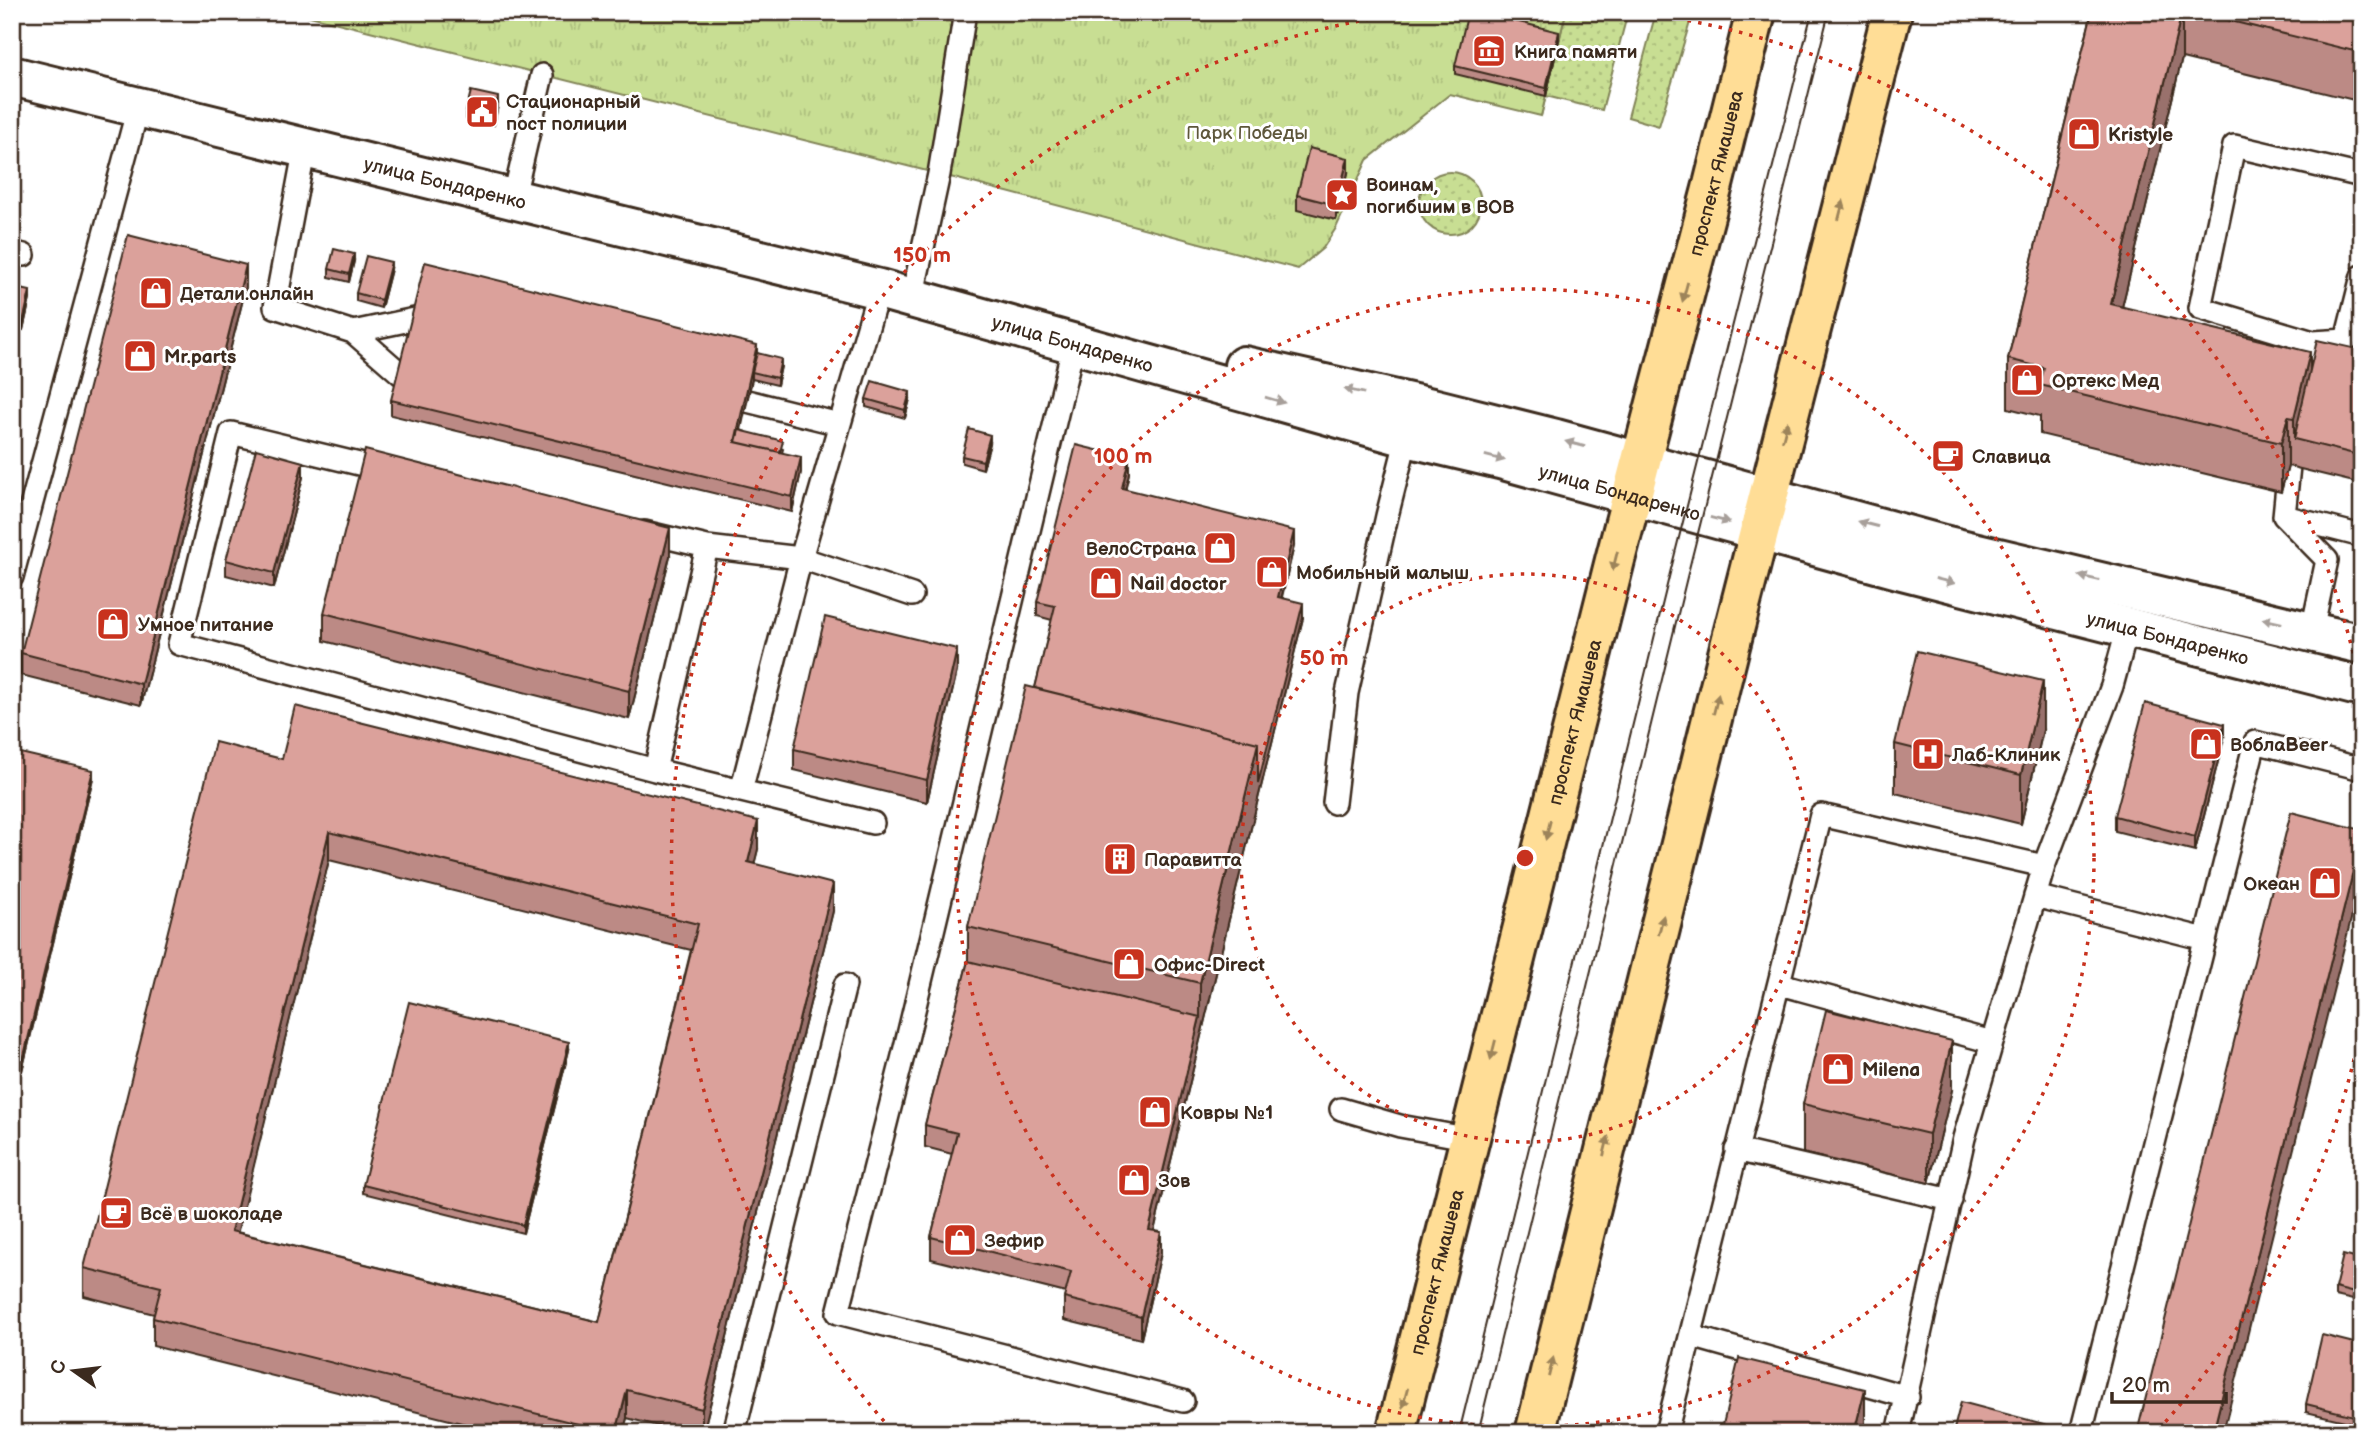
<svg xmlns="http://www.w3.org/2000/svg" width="2374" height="1445" font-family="'Balsamiq Sans',sans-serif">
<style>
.grass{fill:url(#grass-dots);stroke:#828458;stroke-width:2}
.park{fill:url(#park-tufts);stroke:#828458;stroke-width:2}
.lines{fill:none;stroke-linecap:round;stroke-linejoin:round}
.lane-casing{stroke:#3b2a1e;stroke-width:26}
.secondary-casing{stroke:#3b2a1e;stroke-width:44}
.primary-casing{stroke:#3b2a1e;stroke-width:44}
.lane{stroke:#fff;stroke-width:21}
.secondary{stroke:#fff;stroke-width:38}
.primary{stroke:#ffdd96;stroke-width:38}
.tram{stroke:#3b2a1e;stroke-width:2}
.wall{fill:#bc8a85;stroke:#3b2a1e;stroke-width:2;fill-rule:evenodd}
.shaded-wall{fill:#99716c;stroke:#3b2a1e;stroke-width:2}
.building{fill:#dba19b;stroke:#3b2a1e;stroke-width:2;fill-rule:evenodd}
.oneway{fill:#9d845a}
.oneway2{fill:#a79f9a}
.ring{fill:none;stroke:#c8321e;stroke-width:3.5;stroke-dasharray:3.5 7}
.labels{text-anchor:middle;stroke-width:6;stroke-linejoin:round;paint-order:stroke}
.poi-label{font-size:19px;font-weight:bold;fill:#3b2a1e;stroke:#fff;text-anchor:start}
.park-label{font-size:19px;fill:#5e573b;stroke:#fff}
.street-label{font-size:19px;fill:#3b2a1e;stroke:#fff}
.centre{fill:#c8321e;stroke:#fff;stroke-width:3.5}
.ring-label{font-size:21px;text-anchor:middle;font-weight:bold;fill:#c8321e;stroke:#fff;stroke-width:6;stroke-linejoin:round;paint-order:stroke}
</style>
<defs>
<pattern id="grass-dots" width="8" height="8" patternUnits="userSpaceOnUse" patternTransform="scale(1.75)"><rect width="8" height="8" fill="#c8de93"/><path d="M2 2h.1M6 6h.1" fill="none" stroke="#adbf7e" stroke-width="1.8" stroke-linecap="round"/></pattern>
<pattern id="park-tufts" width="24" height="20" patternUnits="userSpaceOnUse" patternTransform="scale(1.75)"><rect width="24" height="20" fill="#c8de93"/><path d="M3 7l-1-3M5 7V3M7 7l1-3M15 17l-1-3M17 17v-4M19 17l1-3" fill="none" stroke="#adbf7e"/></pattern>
</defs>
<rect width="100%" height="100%" fill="#fff"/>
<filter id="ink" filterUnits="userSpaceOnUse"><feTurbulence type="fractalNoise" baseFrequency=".0143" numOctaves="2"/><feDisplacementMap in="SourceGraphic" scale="14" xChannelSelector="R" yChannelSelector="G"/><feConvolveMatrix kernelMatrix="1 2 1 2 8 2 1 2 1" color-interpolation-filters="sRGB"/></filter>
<g filter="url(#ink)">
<!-- grass -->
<path class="grass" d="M1566 12H1628L1602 110 1546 96 1541 116Z
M1656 12H1693L1659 126 1628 117Z
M1419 203a31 31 0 1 1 62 0a31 31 0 1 1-62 0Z"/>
<!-- park -->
<path class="park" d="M294 12H1566L1541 116 1450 94 1367 160 1336 228 1323 248 1298 269 939 174Z"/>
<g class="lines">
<defs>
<path id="lane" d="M305 147 275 307 353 332 401 374
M2362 176 2234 146 2200 308 2313 342 2346 340 2362 276
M513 201 542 75
M12 252 24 255
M913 294 939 174 965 12
M353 332 415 319
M1074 343 903 1056 838 1313 1183 1401
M2306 394 2313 342
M747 401 839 424
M388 471 231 433 179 644 655 770 707 547 801 558 879 289
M2284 516 2289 466
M644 532 707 547
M12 577 138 108
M2312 630 2327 560 2284 516 2362 536
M655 770 873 823
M741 791 801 558 912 595
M1334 803 1347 693 1387 516 1407 437
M2035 896 2205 939
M1780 984 1992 1042
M1341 1109 1400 1126 1471 1139
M1736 1150 1951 1200
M1691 1336 1908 1397
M734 1433 845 985
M1666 1433 1821 815 2044 866
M1898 1433 1964 1138 2044 866 2112 686 2128 627
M2081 1433 2255 742 2362 769"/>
<g id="secondary">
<path id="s1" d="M12 76 879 289 1407 437 1500 459 1902 570 2362 687"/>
<path d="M1244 366 1432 408 1556 439 1943 545 2362 644"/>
</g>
<g id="primary">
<path id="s2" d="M1396 1433 1615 560 1713 185 1756 12"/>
<path d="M1535 1433 1730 646 1892 12"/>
</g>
</defs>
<!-- lane casing -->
<use href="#lane" class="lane-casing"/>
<!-- secondary casing -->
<use href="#secondary" class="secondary-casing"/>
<!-- primary casing -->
<use href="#primary" class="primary-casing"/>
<!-- lane -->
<use href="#lane" class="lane"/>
<!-- secondary -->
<use href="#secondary" class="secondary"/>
<!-- primary -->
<use href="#primary" class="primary"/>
<!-- tram -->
<path class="tram" d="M1459 1433 1670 573 1812 12
M1478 1433 1687 577 1829 12"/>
</g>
<!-- wall -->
<path class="wall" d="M2092 12H2362V102L2182 58 2122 307 2310 372 2362 350V484L2288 466 2281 492 2040 434V416L2008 408V359Z
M1559 40 1546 96 1455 74V66Z
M498 105 494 125 466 119V111Z
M1348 173 1336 220 1297 210V195Z
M354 261 349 282 329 277V269Z
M391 269 381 308 356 301V293Z
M12 287 30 299 23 330 12 327Z
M246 287 141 705 21 675V653Z
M757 353 781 366 777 385 752 379 741 430 783 449 782 453 801 472 792 512 391 415V400Z
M866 399H910L905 418 866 407Z
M990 443 983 469 962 463V456Z
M1129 473 1125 489 1294 546 1282 597 1303 618 1258 799 1154 1231 1161 1253 1141 1339 1064 1320V1298L1066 1293 931 1259V1237L952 1154 925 1147V1125L968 961V927L1035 688 1052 620 1037 616V602Z
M303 477 274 588 226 575V560Z
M670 556 629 719 324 641V613Z
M957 671 927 802 794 770V749Z
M2043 730 2021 824 1895 793V744Z
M2224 738 2195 851 2115 831V816Z
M12 751 93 778 22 1071 12 1069Z
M282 759 758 849 754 864 833 911 703 1433H685L627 1418 623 1433H502L153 1346V1318L154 1314 84 1296V1268ZM329 860 691 950 599 1322 237 1232Z
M569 1050 523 1233 363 1193V1185Z
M1952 1090 1929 1183 1803 1153V1104Z
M2362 1260V1302L2335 1296V1288Z
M2362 1345V1425L2306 1412V1404Z"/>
<!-- shaded-wall -->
<path class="shaded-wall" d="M2182 12V58L2111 353V304Z
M1559 32V40L1546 96V88Z
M498 97V105L494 125V118Z
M1348 158V173L1336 220V205Z
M354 254V261L349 282V274Z
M391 262V269L381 308V300Z
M246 265V287L141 705V684Z
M30 291V299L23 330V322Z
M757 345V360L752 372V379L736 449 735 442Z
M2310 352V401L2294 439V418Z
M781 359V366L777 385V378Z
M910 392V399L905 418V410Z
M2288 417V466L2281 492V443Z
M990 435V443L983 469V461Z
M801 457V472L792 512V497Z
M1129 458V473L1122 503V488Z
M303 462V477L274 588V573Z
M670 528V556L629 719V691Z
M1294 531V546L1278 611V597Z
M1303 603V618L1258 799 1149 1252V1230L1200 1017V983L1258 743Z
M957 649V671L927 802V780Z
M2043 681V730L2021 824V775Z
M2224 724V738L2195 851V837Z
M93 770V778L22 1071V1064Z
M758 821V849L748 890V862Z
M329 832V860L231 1259V1231Z
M2362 836V875L2223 1433H2213Z
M833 884V911L703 1433H702V1409Z
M1952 1041V1090L1929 1183V1134Z
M569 1042V1050L523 1233V1225Z
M1161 1232V1253L1141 1339V1317Z
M1865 1389V1433H1854Z
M627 1390V1418L623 1433H616Z"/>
<!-- building -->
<path class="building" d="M1468 12H1478L1559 32 1546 88 1455 66Z
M2092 12H2182L2111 304 2310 352 2294 418 2288 417 2281 443 2040 385 2044 368 2008 359Z
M2194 12H2362V53Z
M471 91 498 97 494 118 466 111Z
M1309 148 1348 158 1336 205 1297 195Z
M128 235 246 265 141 684 21 653Z
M334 249 354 254 349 274 329 269Z
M366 256 391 262 381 300 356 293Z
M425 262 757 345 735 442 801 457 792 497 391 400Z
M12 287 30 291 23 322 12 320Z
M2317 340 2362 350V456L2294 439Z
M757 353 781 359 777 378 752 372Z
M872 381 910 392 905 410 866 399Z
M969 429 990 435 983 461 962 456Z
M739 430 783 441 780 452 736 442Z
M1076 445 1129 458 1122 488 1294 531 1278 597 1303 603 1258 784V743L1035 688 1055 606 1037 602Z
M256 449 303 462 274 573 226 560Z
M365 450 670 528 629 691 324 613Z
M825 617 957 649 927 780 794 749Z
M1917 651 2043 681 2021 775 1895 744Z
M1026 686 1258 743 1200 983 968 927Z
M2145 703 2224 724 2195 837 2115 816Z
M295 706 758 821 748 862 833 884 702 1409 627 1390 616 1433H614L153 1318 161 1287 84 1268 215 742 282 759ZM329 832 698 924 599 1322 231 1231Z
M12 751 93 770 22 1064 12 1062Z
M2291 812 2362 830V836L2213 1433H2137Z
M968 961 1200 1017 1149 1230 1161 1232 1141 1317 1064 1298 1071 1272 931 1237 957 1133 925 1125Z
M409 1002 569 1042 523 1225 363 1185Z
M1826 1010 1952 1041 1929 1134 1803 1104Z
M2343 1255 2362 1260V1295L2335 1288Z
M2322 1335 2362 1345V1418L2306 1404Z
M1739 1358 1865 1389 1854 1433H1721Z
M1961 1402 2055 1427 2054 1433H1953Z"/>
<!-- one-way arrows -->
<defs><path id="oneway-solid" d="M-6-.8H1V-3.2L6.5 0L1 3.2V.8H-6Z" transform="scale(1.75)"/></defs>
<g class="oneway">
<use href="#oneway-solid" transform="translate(1841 210) rotate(-76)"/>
<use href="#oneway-solid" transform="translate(1685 292) rotate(105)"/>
<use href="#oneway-solid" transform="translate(1785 431) rotate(-76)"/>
<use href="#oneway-solid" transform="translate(1615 561) rotate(104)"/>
<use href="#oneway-solid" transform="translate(1716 704) rotate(-76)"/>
<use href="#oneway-solid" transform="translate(1548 830) rotate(104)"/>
<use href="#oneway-solid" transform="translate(1661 925) rotate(-76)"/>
<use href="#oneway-solid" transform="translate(1493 1050) rotate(104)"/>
<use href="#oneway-solid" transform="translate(1606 1146) rotate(-76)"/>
<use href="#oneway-solid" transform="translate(1551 1367) rotate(-76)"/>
<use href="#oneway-solid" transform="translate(1405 1398) rotate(105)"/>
</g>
<g class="oneway2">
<use href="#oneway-solid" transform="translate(1354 391) rotate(-168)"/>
<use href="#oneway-solid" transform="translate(1275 400) rotate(16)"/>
<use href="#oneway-solid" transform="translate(1575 444) rotate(-165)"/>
<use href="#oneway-solid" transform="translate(1495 458) rotate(14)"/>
<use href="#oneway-solid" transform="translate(1720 520) rotate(15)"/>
<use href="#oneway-solid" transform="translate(1868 524) rotate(-165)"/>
<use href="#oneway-solid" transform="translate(2089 578) rotate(-167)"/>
<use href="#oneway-solid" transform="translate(1945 581) rotate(14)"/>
<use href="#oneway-solid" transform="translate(2272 621) rotate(-167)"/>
</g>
</g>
<!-- distance rings -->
<g class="ring">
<circle cx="1525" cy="858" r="284"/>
<circle cx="1525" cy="858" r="569"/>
<path d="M2361 1028A853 853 0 0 1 2159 1429M891 1429A853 853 0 0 1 1414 12M1636 12A853 853 0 0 1 2361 688"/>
</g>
<!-- icons -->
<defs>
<symbol id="museum-square" viewBox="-11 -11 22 22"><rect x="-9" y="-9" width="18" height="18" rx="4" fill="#c8321e" stroke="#fff"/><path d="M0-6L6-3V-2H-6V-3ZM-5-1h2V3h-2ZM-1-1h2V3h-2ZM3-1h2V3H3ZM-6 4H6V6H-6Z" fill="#fff"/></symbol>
<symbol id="civic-square" viewBox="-11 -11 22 22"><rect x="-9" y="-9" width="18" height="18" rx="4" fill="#c8321e" stroke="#fff"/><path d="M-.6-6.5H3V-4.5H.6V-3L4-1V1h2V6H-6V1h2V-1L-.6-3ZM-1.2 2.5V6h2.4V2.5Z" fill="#fff"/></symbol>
<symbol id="shop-square" viewBox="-11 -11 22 22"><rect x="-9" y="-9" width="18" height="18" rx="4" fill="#c8321e" stroke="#fff"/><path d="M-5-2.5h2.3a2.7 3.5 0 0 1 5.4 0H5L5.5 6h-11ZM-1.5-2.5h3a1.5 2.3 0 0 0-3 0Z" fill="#fff"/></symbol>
<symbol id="sight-square" viewBox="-11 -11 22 22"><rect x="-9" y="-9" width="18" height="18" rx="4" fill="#c8321e" stroke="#fff"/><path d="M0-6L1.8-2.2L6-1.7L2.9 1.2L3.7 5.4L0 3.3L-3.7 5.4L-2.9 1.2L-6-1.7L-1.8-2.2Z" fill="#fff"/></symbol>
<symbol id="cafe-square" viewBox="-11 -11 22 22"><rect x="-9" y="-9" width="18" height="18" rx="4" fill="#c8321e" stroke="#fff"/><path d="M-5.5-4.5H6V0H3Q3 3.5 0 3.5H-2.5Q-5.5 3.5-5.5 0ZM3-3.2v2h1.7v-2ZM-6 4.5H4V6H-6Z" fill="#fff"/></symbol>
<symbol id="hospital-square" viewBox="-11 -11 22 22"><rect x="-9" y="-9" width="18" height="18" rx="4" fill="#c8321e" stroke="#fff"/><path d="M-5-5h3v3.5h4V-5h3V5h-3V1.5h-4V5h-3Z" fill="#fff"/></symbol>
<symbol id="building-square" viewBox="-11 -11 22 22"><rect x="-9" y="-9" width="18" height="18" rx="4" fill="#c8321e" stroke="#fff"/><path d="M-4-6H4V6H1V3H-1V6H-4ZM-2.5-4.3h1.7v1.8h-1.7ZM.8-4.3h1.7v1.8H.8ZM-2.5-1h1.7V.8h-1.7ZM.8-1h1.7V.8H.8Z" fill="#fff"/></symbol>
</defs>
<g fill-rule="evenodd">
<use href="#museum-square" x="1470" y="32" width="38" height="38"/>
<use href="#civic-square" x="463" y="93" width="38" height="38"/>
<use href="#shop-square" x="2065" y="115" width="38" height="38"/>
<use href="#sight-square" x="1323" y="176" width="38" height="38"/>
<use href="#shop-square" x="137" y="274" width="38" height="38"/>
<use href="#shop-square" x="121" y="337" width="38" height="38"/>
<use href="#shop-square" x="2008" y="361" width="38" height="38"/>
<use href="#cafe-square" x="1929" y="437" width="38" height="38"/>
<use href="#shop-square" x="1201" y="529" width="38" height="38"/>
<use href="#shop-square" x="1253" y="553" width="38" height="38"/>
<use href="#shop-square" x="1087" y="564" width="38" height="38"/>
<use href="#shop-square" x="94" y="605" width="38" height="38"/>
<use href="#shop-square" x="2187" y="725" width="38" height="38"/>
<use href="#hospital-square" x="1909" y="735" width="38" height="38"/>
<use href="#building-square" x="1101" y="840" width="38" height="38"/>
<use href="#shop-square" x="2306" y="864" width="38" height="38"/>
<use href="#shop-square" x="1110" y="945" width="38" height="38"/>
<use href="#shop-square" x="1819" y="1050" width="38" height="38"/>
<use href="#shop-square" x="1136" y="1093" width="38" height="38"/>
<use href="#shop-square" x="1115" y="1161" width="38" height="38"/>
<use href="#cafe-square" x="97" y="1194" width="38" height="38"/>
<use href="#shop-square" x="941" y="1221" width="38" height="38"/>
</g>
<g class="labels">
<!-- poi labels -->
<g class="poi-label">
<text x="1514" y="58">Книга памяти</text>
<text x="506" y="108">Стационарный<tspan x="506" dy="22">пост полиции</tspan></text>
<text x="2108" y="141">Kristyle</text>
<text x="1366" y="191">Воинам,<tspan x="1366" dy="22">погибшим в ВОВ</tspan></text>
<text x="180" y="300">Детали.онлайн</text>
<text x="164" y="363">Mr.parts</text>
<text x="2052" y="387">Ортекс Мед</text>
<text x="1972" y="463">Славица</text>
<text x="1196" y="555" text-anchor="end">ВелоСтрана</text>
<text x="1296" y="579">Мобильный малыш</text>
<text x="1130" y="590">Nail doctor</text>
<text x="138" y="631">Умное питание</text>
<text x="2230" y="751">ВоблаBeer</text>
<text x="1952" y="761">Лаб-Клиник</text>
<text x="1144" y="866">Паравитта</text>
<text x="2300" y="890" text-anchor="end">Океан</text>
<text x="1154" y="971">Офис-Direct</text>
<text x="1862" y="1076">Milena</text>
<text x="1180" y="1119">Ковры №1</text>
<text x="1158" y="1187">Зов</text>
<text x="140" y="1220">Всё в шоколаде</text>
<text x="984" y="1247">Зефир</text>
</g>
<!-- park labels -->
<g class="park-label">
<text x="1247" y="139">Парк Победы</text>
</g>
<!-- street labels -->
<g class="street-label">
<text dy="7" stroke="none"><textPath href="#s2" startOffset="1300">проспект Ямашева</textPath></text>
<text dy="7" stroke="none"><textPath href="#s1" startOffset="446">улица Бондаренко</textPath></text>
<text dy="7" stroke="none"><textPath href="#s1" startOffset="1094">улица Бондаренко</textPath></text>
<text dy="7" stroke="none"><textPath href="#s1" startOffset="1661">улица Бондаренко</textPath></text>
<text dy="7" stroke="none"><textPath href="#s1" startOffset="2228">улица Бондаренко</textPath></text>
<text dy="7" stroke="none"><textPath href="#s2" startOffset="733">проспект Ямашева</textPath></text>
<text dy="7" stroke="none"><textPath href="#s2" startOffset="166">проспект Ямашева</textPath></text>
</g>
</g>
<circle cx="1525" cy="858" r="10" class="centre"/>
<g class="ring-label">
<text x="922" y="262">150 m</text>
<text x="1123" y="463">100 m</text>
<text x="1324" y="665">50 m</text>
</g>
<!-- margin -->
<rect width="2374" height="1445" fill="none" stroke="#fff" stroke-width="42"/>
<rect x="21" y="21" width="2332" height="1403" fill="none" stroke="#3b2a1e" stroke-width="2.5" filter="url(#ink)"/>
<!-- north arrow -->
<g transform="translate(74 1371) rotate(284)" stroke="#ffffff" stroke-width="5" paint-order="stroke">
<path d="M0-5L12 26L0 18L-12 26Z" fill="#3b2a1e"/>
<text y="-10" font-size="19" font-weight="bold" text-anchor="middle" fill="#3b2a1e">С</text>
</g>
<!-- scale -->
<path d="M2112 1392v10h114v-10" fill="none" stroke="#3b2a1e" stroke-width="3.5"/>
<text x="2122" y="1392" font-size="21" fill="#3b2a1e" stroke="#ffffff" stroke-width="5" paint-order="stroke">20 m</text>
</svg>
